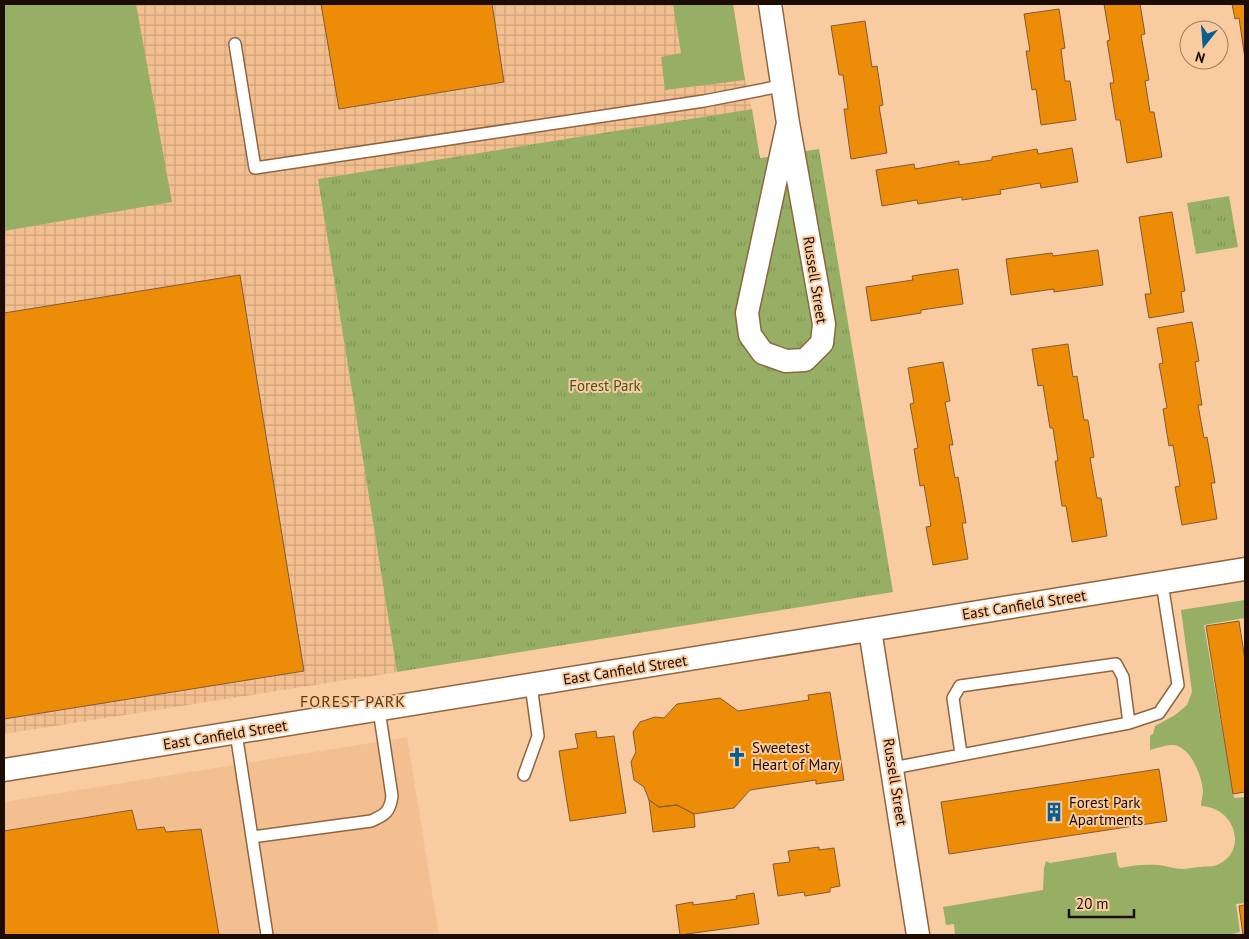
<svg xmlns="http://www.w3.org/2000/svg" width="1249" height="939" font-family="'PT Sans',sans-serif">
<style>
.built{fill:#f3bf90}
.industrial{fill:url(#industrial-grid)}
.grass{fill:#97af65}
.park{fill:url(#park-tufts)}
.building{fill:#ec8c07;stroke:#835a34}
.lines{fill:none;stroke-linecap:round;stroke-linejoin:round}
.service-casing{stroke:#8e653f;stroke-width:14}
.minor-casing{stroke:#8e653f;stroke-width:25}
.service{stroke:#fff;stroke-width:11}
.minor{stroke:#fff;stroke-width:22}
.labels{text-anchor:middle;stroke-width:4;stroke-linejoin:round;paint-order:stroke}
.street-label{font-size:15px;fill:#1c0c01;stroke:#f9cba1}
.park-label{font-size:15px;fill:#43521e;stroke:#f9cba1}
.poi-label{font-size:15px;fill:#1c0c01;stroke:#f9cba1;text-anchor:start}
.neighbourhood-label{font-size:16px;letter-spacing:1px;fill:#5d370e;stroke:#f9cba1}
</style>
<defs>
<pattern id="industrial-grid" width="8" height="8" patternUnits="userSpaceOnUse" patternTransform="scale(1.25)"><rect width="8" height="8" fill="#f3bf90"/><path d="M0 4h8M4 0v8" fill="none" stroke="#d0a37a"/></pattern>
<pattern id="park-tufts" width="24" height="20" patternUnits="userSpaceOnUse" patternTransform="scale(1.25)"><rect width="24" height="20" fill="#97af65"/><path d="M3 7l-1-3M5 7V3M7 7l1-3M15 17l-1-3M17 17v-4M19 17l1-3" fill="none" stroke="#829556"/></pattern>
</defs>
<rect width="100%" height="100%" fill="#f9cba1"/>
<!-- built -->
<path class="built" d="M407 737 439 935H4V802Z"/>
<!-- industrial -->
<path class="industrial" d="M4 4H733L745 80 752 109 318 179 397 672 4 734Z"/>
<!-- grass -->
<path class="grass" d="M4 4H136L172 202 4 231Z
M673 4H733L745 80 665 90 661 57 681 53Z
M1245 600V618L1204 625 1234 798 1245 797V903L1236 904 1240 932 1229 935H955L954 924 946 925 943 907 1043 890 1044 868 1046 861 1050 863 1116 852 1118 865 1120 868C1133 865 1147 864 1159 865 1167 866 1175 869 1182 869 1188 869 1195 867 1201 867 1206 866 1212 867 1217 865 1249 851 1235 807 1201 806 1201 801 1203 796 1203 790 1201 775 1193 753 1178 746 1170 743 1158 748 1150 750V736L1153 734 1155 726 1175 715 1187 705 1192 692 1181 610Z"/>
<!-- park -->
<path class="park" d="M752 109 760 158 819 149 893 592 397 672 318 179Z
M1229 196 1238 247 1196 254 1187 203Z"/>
<!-- building -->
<path class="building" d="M321 4H492L504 82 339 109Z
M1104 4H1140L1145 34 1141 35 1149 80 1145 81 1150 112H1154L1162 157 1127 163 1120 120H1116L1110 83H1114L1107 41 1110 40Z
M1232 4H1245V59L1239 18 1235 19Z
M1059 9 1065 48 1061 49 1065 81H1070L1076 120 1041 125 1036 89 1032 90 1026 51H1030L1024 14Z
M865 21 872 67 877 66 883 105 879 106 887 153 851 159 844 109H848L843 75H839L831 26Z
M1072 148 1078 182 1041 188 1040 183 1000 190 1001 194 962 200V197L918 204 917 200 882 206 876 170 914 164 915 169 959 161V165L992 160V157L1037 149 1038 154Z
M1172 212 1185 291 1181 292 1184 312 1149 318 1145 294H1151L1139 217Z
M1098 250 1103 285 1054 292V289L1011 295 1006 259 1052 253 1053 256Z
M958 269 963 304 921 310V313L871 321 866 287 913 280 912 276Z
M240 275 304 671 4 719V313Z
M1192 322 1199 361 1195 362 1202 405H1198L1204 438 1207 437 1215 483H1211L1217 519 1182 525 1175 487 1180 486 1173 445 1169 446 1163 409 1167 408 1159 364 1163 363 1157 328Z
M1068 344 1073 377 1077 376 1084 420H1088L1094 457 1090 458 1097 498H1101L1107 536 1072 542 1066 506H1062L1055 461H1058L1053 428H1050L1043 385 1038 386 1032 349Z
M943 362 950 401 945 402 953 445H949L955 478 958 477 966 523H962L968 559 933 565 926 527 931 526 924 485 920 486 914 449 918 448 910 404 914 403 908 368Z
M1239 621 1245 660V792L1233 794 1206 626Z
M830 692 844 780 816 784V780L750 790 734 808 694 814 677 805 659 807 649 800 644 787 634 780 631 762 636 752 633 732 640 722 655 717 664 718 677 704 720 698 738 711 809 700 808 695Z
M596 731 597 738 614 736 626 813 570 821 559 751 578 748 575 734Z
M1159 769 1167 821 949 854 941 802Z
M649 800 659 807 677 805 694 814 695 827 653 832Z
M132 810 137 830 164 827 166 832 201 829 219 935H4V831Z
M819 847V850L834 848 840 886 830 888V892L805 896 804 892 778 896 773 864 790 862 788 851Z
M754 893 759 924 680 935 676 905 693 902V905L737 899 736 896Z
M1245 905V935H1243L1239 906Z"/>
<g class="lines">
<defs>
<path id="service" d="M235 44 255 168 704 101 781 86
M236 733 267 935
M961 754 953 698 960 686 1116 664 1123 677 1129 723
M893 768 1129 723 1159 713 1178 685 1162 583
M524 775 538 736 531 685
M252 837 371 821C385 815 390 812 392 796L379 710"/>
<path id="minor" d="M770 4 788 123
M788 123 824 324 822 343 805 360 786 361 763 353 750 335 747 313Z
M870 630 918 935
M4 770 1245 569"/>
</defs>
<!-- service casing -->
<use href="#service" class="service-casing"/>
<!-- minor casing -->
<use href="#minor" class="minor-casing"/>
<!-- service -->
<use href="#service" class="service"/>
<!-- minor -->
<use href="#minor" class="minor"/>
</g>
<!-- icons -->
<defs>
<symbol id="church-bare" viewBox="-9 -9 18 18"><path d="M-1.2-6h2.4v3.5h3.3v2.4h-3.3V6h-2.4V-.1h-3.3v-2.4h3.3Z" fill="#095d8f" stroke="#f9cba1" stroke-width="2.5" paint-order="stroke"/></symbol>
<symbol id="building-bare" viewBox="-9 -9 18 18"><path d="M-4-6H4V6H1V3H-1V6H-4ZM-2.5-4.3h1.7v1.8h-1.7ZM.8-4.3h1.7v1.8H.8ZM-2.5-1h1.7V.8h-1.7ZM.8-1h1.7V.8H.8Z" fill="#095d8f" stroke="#f9cba1" stroke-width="2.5" paint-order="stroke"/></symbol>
</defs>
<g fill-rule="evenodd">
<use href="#church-bare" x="723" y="743" width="28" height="28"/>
<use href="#building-bare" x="1040" y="798" width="28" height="28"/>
</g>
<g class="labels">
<!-- street labels -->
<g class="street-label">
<text transform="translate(815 280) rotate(81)" y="5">Russell Street</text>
<text transform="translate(1024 605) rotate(-9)" y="5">East Canfield Street</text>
<text transform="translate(625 670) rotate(-9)" y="5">East Canfield Street</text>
<text transform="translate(225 735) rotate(-9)" y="5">East Canfield Street</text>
<text transform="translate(895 782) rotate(81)" y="5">Russell Street</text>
</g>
<!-- park labels -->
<g class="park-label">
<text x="605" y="391">Forest Park</text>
</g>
<!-- poi labels -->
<g class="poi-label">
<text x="752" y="753">Sweetest<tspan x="752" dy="17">Heart of Mary</tspan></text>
<text x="1069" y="808">Forest Park<tspan x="1069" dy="17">Apartments</tspan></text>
</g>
<!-- neighbourhood labels -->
<g class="neighbourhood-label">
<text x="353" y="707">FOREST PARK</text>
</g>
</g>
<!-- border -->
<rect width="1249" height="939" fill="none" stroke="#1c0c01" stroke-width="10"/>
<!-- north arrow -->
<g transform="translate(1204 45) rotate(197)"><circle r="24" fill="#f9cba1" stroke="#a17f61"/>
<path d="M0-4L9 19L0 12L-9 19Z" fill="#095d8f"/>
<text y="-8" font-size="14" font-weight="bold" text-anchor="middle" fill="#1c0c01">N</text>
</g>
<!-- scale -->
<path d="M1069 909v8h65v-8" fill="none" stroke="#1c0c01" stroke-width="2.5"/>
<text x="1076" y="909" font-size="15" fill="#1c0c01" stroke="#f9cba1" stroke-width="4" paint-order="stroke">20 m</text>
</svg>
